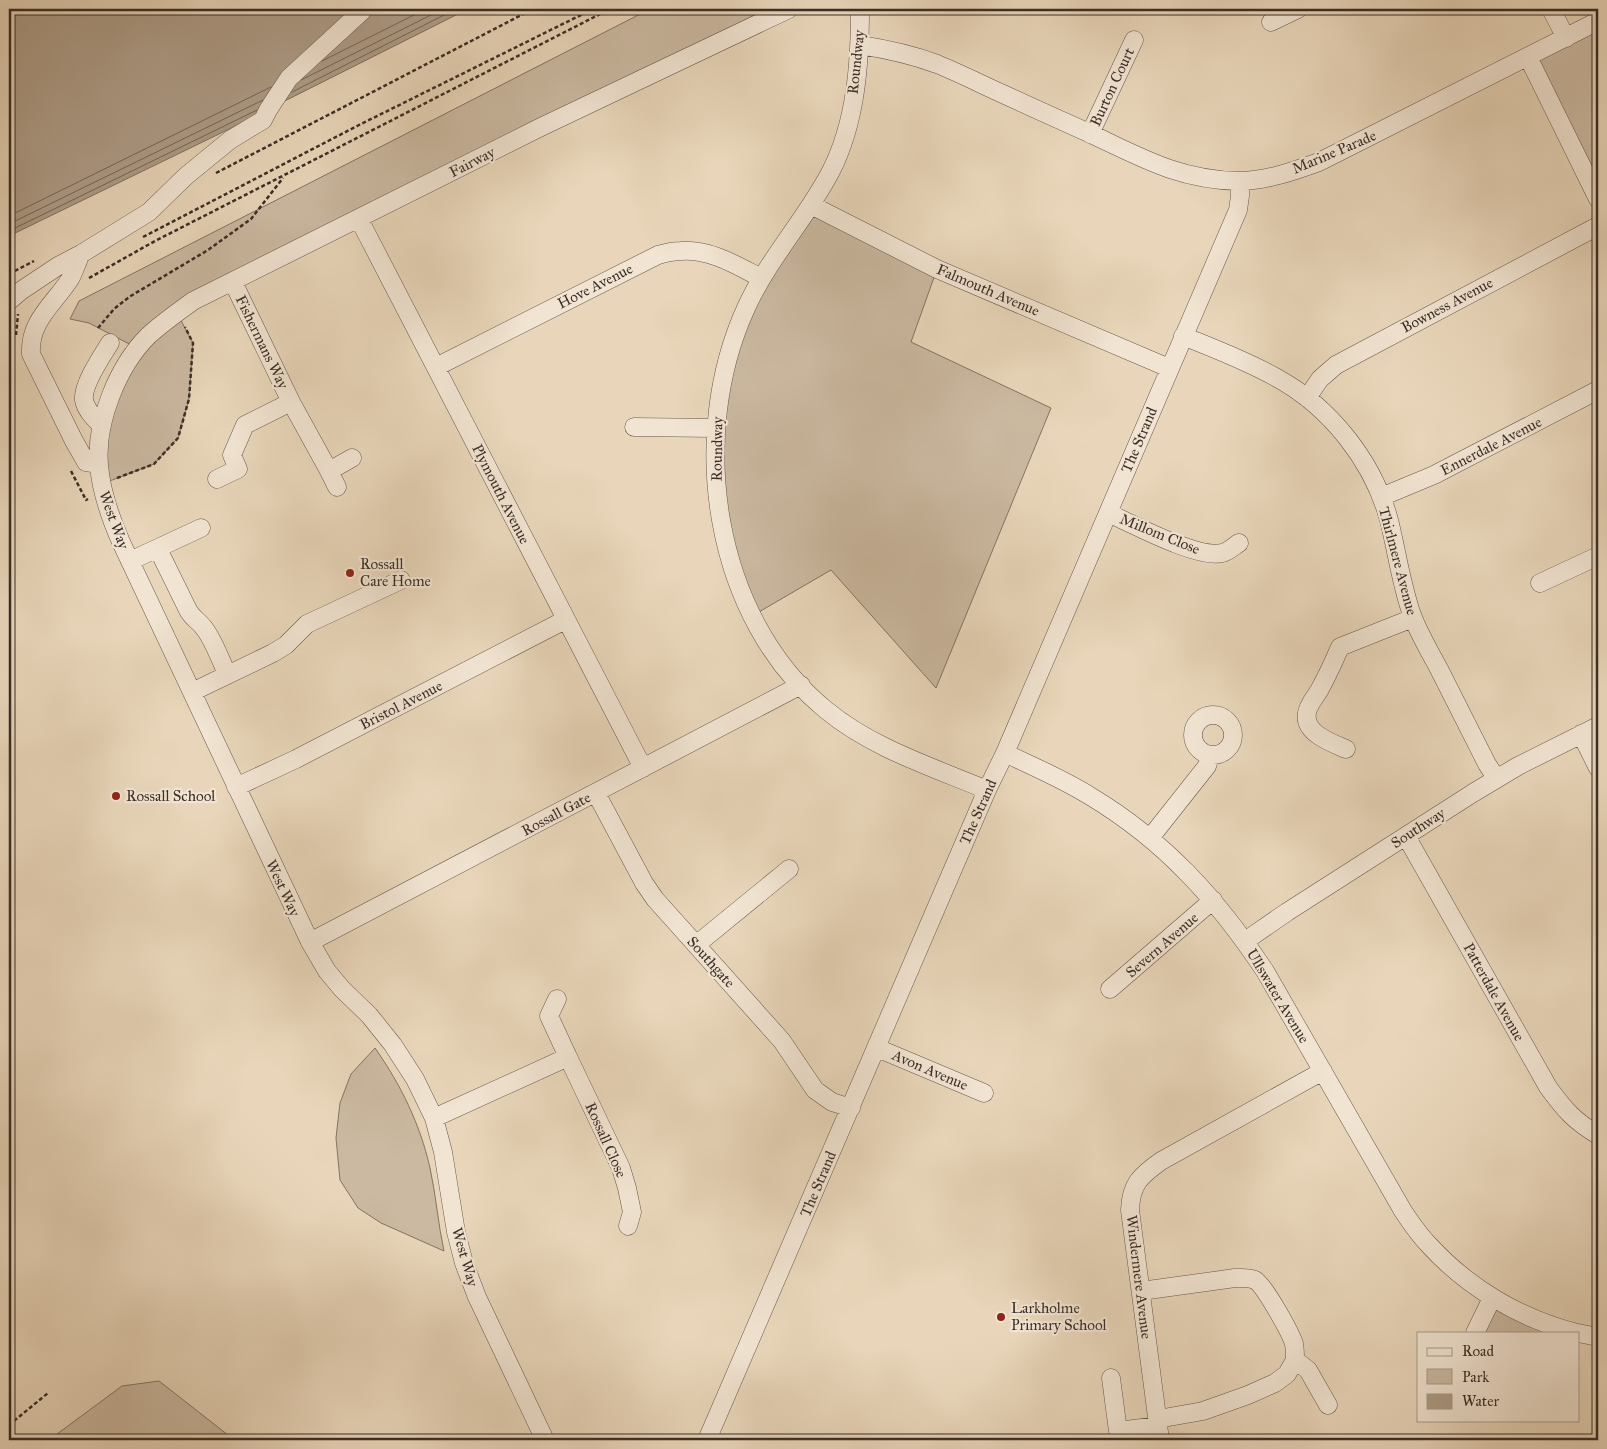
<svg xmlns="http://www.w3.org/2000/svg" width="1607" height="1449" font-family="'IM FELL Great Primer',serif">
<style>
.green{fill:#cbb9a1;stroke:#837464}
.water{fill:#ae9d88;stroke:#807161}
.lines{fill:none;stroke-linecap:round;stroke-linejoin:round}
.shore{stroke:#746658;stroke-width:1}
.minor-casing{stroke:#66584c;stroke-width:19}
.path{stroke:#3b2e27;stroke-width:2.5;stroke-dasharray:4 2.5;stroke-linecap:butt}
.minor{stroke:#f1e4d2;stroke-width:18}
.poi-dot{fill:#8f2418;stroke:#f1e4d2;stroke-width:2}
.labels{text-anchor:middle;stroke-width:4.5;stroke-linejoin:round;paint-order:stroke}
.street-label{font-size:15px;fill:#3b2e27;stroke:#f1e4d2}
.poi-label{font-size:15px;fill:#3b2e27;stroke:#f1e4d2;text-anchor:start}
</style>
<rect width="100%" height="100%" fill="#e9d6ba"/>
<filter id="stains"><feTurbulence type="fractalNoise" baseFrequency=".004" numOctaves="4"/><feColorMatrix values="0 0 0 0 .2 0 0 0 0 .09 0 0 0 0 .02 0 0 0 .5 -.17"/></filter>
<radialGradient id="worn" r=".72"><stop offset=".6" stop-color="#630" stop-opacity="0"/><stop offset="1" stop-color="#630" stop-opacity=".3"/></radialGradient>
<!-- green -->
<path class="green" d="M650 9H789L177 313 193 343 189 399 178 438 154 464 102 484 99 446 137 348 89 323 70 319 79 301Z
M1598 21V199L1528 57Z
M811 205 937 269 911 342 1051 408 936 688 831 570 752 616 716 491 732 345Z
M375 1048C401 1085 420 1124 430 1168 436 1195 438 1224 444 1251L381 1223 358 1208 340 1180 336 1138 340 1103 351 1074Z
M1492 1298 1554 1333H1475Z
M159 1381 228 1435 231 1440H49L122 1386Z"/>
<!-- water -->
<path class="water" d="M9 9H468L217 135 9 236Z"/>
<g class="lines">
<!-- shore -->
<path class="shore" d="M322 61 426 9
M301 80 443 9
M292 92 456 9
M9 216 271 87
M9 224 263 100
M9 231 257 110"/>
<defs>
<path id="minor" d="M860 9C860 63 856 122 831 171 806 219 768 259 746 308 687 437 713 618 826 710 872 748 932 767 987 790
M1551 9 1566 38
M1271 22 1298 9
M860 45C886 49 913 55 937 64 959 73 981 84 1003 94 1031 107 1060 120 1089 133 1140 157 1179 180 1239 181 1266 181 1294 171 1319 162L1598 21
M1528 57 1598 199
M1090 134 1134 40
M811 205 937 269 1169 368
M359 219 643 768
M81 254C77 262 74 272 70 279 54 304 29 321 31 354L74 441 86 462 99 464
M233 282 291 402 329 471 352 458
M9 301 22 290 58 266 81 254 149 212 186 176 230 140 263 120 268 110 289 78 362 11
M1183 336C1215 349 1247 361 1277 378 1330 407 1373 461 1389 520 1397 552 1401 584 1412 615 1419 634 1430 652 1439 669 1455 701 1471 732 1487 764L1496 778
M436 367 658 255C665 253 673 251 681 251 710 249 736 265 761 278
M1307 398 1320 379 1336 365 1598 226
M102 426C95 419 86 411 84 400 82 385 102 356 110 343
M634 427 715 428
M329 471 337 487
M217 479 238 469 232 455 245 425 291 402
M1381 497 1434 475 1598 390
M1108 513C1133 524 1197 559 1222 553 1228 552 1234 546 1239 543
M158 549 188 610C192 618 199 621 204 628 214 641 220 659 227 674
M130 561 201 528
M1540 583 1598 556
M192 692 273 653 286 645 307 624 401 580
M1193 735a20 20 0 1 1 40 0a20 20 0 1 1-40 0Z
M1581 734 1598 768
M1346 749C1332 743 1303 733 1307 713 1308 705 1316 696 1320 689 1327 676 1334 661 1340 647L1413 618
M1005 753C1034 767 1063 779 1090 796 1165 841 1217 899 1265 971L1403 1211C1411 1223 1419 1235 1429 1245 1468 1288 1521 1319 1577 1333
M236 787 296 759 565 620
M596 793 644 883 655 899 782 1041 815 1090 832 1102 851 1108
M1406 836 1548 1087C1564 1109 1574 1121 1598 1135
M1150 838 1207 766 1210 756
M1245 941 1287 912 1473 793 1518 766 1598 726
M310 942 801 685
M696 945 789 869
M1110 989 1213 900
M557 999 549 1016 568 1057
M877 1048 984 1093
M434 1118 568 1057 621 1168 627 1188 632 1212 628 1226
M1141 1291 1235 1278C1242 1278 1248 1277 1255 1280 1264 1285 1291 1333 1294 1344 1295 1349 1295 1355 1295 1360L1308 1370 1328 1405
M1475 1333 1492 1298
M1578 1333 1598 1337
M1111 1378 1118 1431 1158 1426
M1158 1419 1203 1411 1248 1395 1275 1383 1287 1374 1295 1360
M545 1440 477 1297 464 1263 456 1232 443 1152 434 1118 415 1079 393 1045 369 1015 342 989 327 971 310 942 121 542C110 517 101 492 99 465 95 422 118 366 148 336 162 323 178 312 193 301L541 127 789 9
M707 1440 987 790 1005 753 1238 210 1240 196V181
M1160 1440 1130 1210C1131 1184 1140 1176 1161 1161L1323 1071"/>
</defs>
<!-- minor casing -->
<use href="#minor" class="minor-casing"/>
<!-- path -->
<path class="path" d="M216 173 533 9
M143 237 359 125 593 9
M9 274 34 261
M89 278 155 241 610 9
M98 328 114 309 129 297 208 250 251 219 283 178
M16 335 18 314
M71 471 86 500 88 499
M117 478 154 464 178 438 189 399 193 343 185 327
M9 1425 48 1393"/>
<!-- minor -->
<use href="#minor" class="minor"/>
</g>
<!-- markers -->
<g class="poi-dot">
<circle cx="350" cy="573" r="5"/>
<circle cx="116" cy="796" r="5"/>
<circle cx="1001" cy="1317" r="5"/>
</g>
<g class="labels">
<!-- street labels -->
<g class="street-label">
<text transform="translate(856 62) rotate(-84)" y="5">Roundway</text>
<text transform="translate(1112 87) rotate(-65)" y="5">Burton Court</text>
<text transform="translate(1334 152) rotate(-23)" y="5">Marine Parade</text>
<text transform="translate(472 162) rotate(-27)" y="5">Fairway</text>
<text transform="translate(595 286) rotate(-27)" y="5">Hove Avenue</text>
<text transform="translate(988 290) rotate(23)" y="5">Falmouth Avenue</text>
<text transform="translate(1447 305) rotate(-28)" y="5">Bowness Avenue</text>
<text transform="translate(262 342) rotate(64)" y="5">Fishermans Way</text>
<text transform="translate(1139 440) rotate(-67)" y="5">The Strand</text>
<text transform="translate(1491 446) rotate(-27)" y="5">Ennerdale Avenue</text>
<text transform="translate(717 449) rotate(-89)" y="5">Roundway</text>
<text transform="translate(501 494) rotate(63)" y="5">Plymouth Avenue</text>
<text transform="translate(114 520) rotate(70)" y="5">West Way</text>
<text transform="translate(1160 534) rotate(22)" y="5">Millom Close</text>
<text transform="translate(1398 561) rotate(75)" y="5">Thirlmere Avenue</text>
<text transform="translate(401 705) rotate(-27)" y="5">Bristol Avenue</text>
<text transform="translate(978 812) rotate(-66)" y="5">The Strand</text>
<text transform="translate(556 814) rotate(-28)" y="5">Rossall Gate</text>
<text transform="translate(1418 828) rotate(-33)" y="5">Southway</text>
<text transform="translate(283 888) rotate(65)" y="5">West Way</text>
<text transform="translate(1162 945) rotate(-41)" y="5">Severn Avenue</text>
<text transform="translate(711 962) rotate(48)" y="5">Southgate</text>
<text transform="translate(1494 992) rotate(61)" y="5">Patterdale Avenue</text>
<text transform="translate(1278 996) rotate(59)" y="5">Ullswater Avenue</text>
<text transform="translate(930 1070) rotate(23)" y="5">Avon Avenue</text>
<text transform="translate(606 1140) rotate(66)" y="5">Rossall Close</text>
<text transform="translate(818 1184) rotate(-67)" y="5">The Strand</text>
<text transform="translate(465 1257) rotate(74)" y="5">West Way</text>
<text transform="translate(1139 1277) rotate(83)" y="5">Windermere Avenue</text>
</g>
<!-- poi labels -->
<g class="poi-label">
<text x="360" y="569">Rossall<tspan x="360" dy="17">Care Home</tspan></text>
<text x="126" y="801">Rossall School</text>
<text x="1011" y="1313">Larkholme<tspan x="1011" dy="17">Primary School</tspan></text>
</g>
</g>
<!-- margin -->
<rect width="1607" height="1449" fill="none" stroke="#e9d6ba" stroke-width="30"/>
<rect x="10" y="10" width="1587" height="1429" fill="none" stroke="#3b2e27" stroke-width="2.5"/>
<rect x="15" y="15" width="1577" height="1419" fill="none" stroke="#3b2e27"/>
<!-- legend -->
<rect x="1417" y="1332" width="162" height="90" fill="#f1e4d2" stroke="#a89b8e"/>
<rect x="1427" y="1348" width="25" height="8" fill="#f1e4d2" stroke="#a89b8e"/>
<text x="1462" y="1356" font-size="15" fill="#3b2e27">Road</text>
<rect x="1427" y="1369" width="25" height="15" fill="#cbb9a1" stroke="#a89b8e"/>
<text x="1462" y="1382" font-size="15" fill="#3b2e27">Park</text>
<rect x="1427" y="1394" width="25" height="15" fill="#ae9d88" stroke="#a89b8e"/>
<text x="1462" y="1406" font-size="15" fill="#3b2e27">Water</text>
<rect width="100%" height="100%" filter="url(#stains)"/>
<rect width="100%" height="100%" fill="url(#worn)"/>
</svg>
